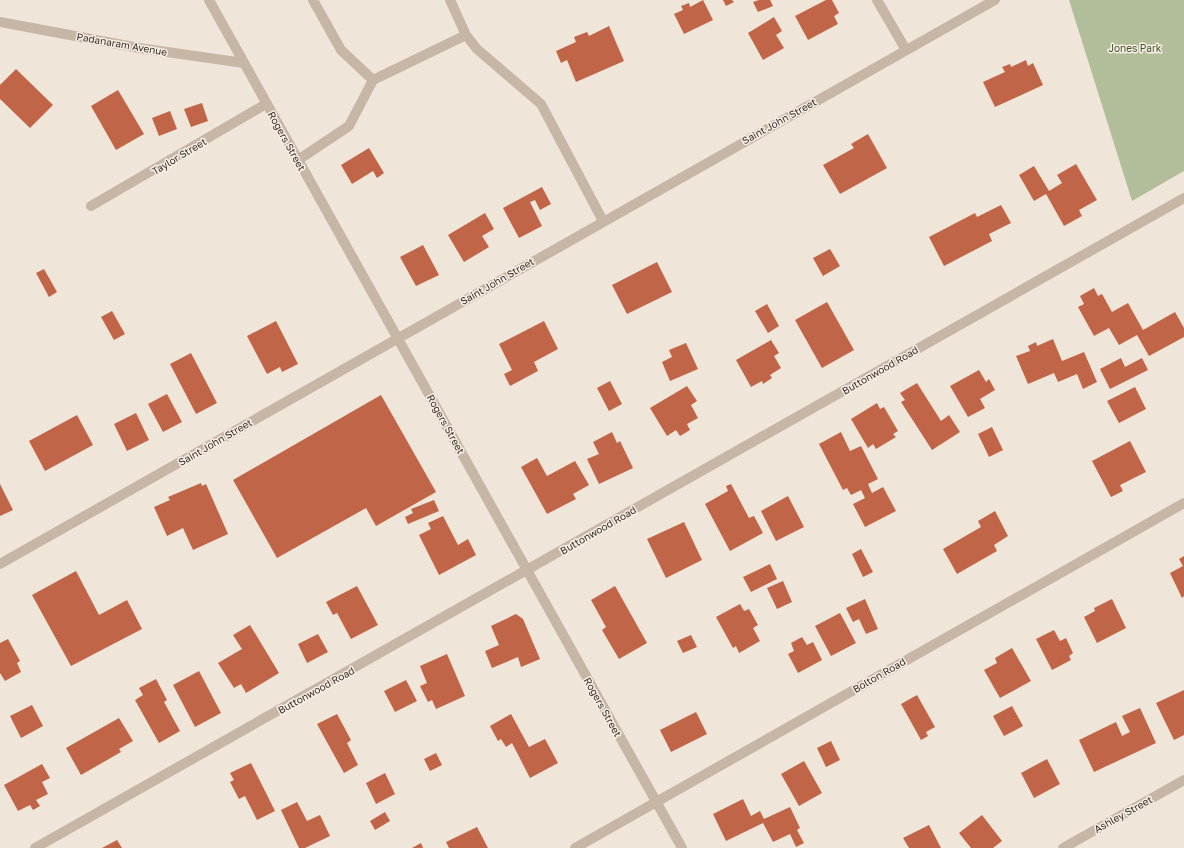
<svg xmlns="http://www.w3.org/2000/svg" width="1184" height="848" font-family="'Golos Text',sans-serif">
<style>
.green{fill:#b2be9a}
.building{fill:#c06547}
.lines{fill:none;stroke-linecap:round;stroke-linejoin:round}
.service{stroke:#c7b5a6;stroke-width:10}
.minor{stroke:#c7b5a6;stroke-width:10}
.labels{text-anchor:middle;stroke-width:3;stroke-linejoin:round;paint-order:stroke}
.street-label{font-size:10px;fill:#332b27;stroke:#f8efe5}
.park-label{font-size:10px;fill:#43502c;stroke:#f8efe5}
</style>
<rect width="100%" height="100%" fill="#f0e5d9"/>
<!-- green -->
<path class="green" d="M1069 0H1184V171L1132 201Z"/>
<!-- building -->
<path class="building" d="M703 0 713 20 684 34 674 14 683 10 681 6 689 3 690 7Z
M723 0H732L734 2 726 6Z
M759 0H770L773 6 758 12 753 2Z
M826 0H832L839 13 834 16 838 24 808 40 795 16Z
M774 17 782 31 776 35 784 48 763 60 748 33Z
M609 26 624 61 576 82 567 60 561 63 556 51 576 42 574 37 587 32 589 36Z
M1026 60 1028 66 1033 63 1043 85 995 107 983 82 1005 72 1002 67 1010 64 1011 67Z
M16 69 53 105 30 128 0 99V85Z
M118 90 144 134 116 150 91 106Z
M202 103 208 121 191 127 184 109Z
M170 111 177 129 159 136 152 118Z
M868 134 887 168 840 194 823 165 854 148 851 144Z
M369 148 384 173 377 178 373 171 352 184 341 165Z
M1076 164 1097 200 1079 210 1082 216 1064 226 1046 194 1034 201 1019 175 1034 166 1049 191 1062 183 1057 175Z
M542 187 551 204 540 210 535 200 530 202 542 226 519 238 503 208Z
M1001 205 1011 223 989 234 992 241 944 266 929 237 975 213 977 217Z
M485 213 494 229 482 236 489 247 464 262 448 235Z
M423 245 439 275 416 286 400 257Z
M830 249 840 266 823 276 813 258Z
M657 262 672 292 627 314 612 285Z
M44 269 57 292 49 297 36 273Z
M1094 288 1098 296 1102 294 1112 312 1128 303 1143 330 1175 312 1184 328V337L1149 356 1137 335 1119 345 1109 328 1094 336 1078 307 1084 304 1080 296Z
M827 302 854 350 822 368 795 320Z
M767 304 779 326 768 333 755 311Z
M112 311 125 334 114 340 101 317Z
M276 321 298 364 282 372 280 367 267 374 247 336Z
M544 321 558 349 534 362 538 371 510 386 504 374 512 370 499 344Z
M1053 339 1062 361 1084 352 1097 382 1083 389 1077 374 1058 382 1054 373 1028 384 1016 356 1030 351 1028 346 1036 342 1037 346Z
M771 340 779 353 774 356 781 368 770 375 772 378 763 384 762 381 751 387 736 360Z
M686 343 698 369 670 381 662 362 672 357 669 350Z
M191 353 217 403 196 414 170 364Z
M1121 358 1125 367 1142 358 1148 370 1110 389 1100 369Z
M979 370 986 382 989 379 995 390 980 399 985 408 968 417 950 386Z
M610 381 622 404 609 411 597 388Z
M917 383 941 421 949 415 960 432 932 450 901 402 905 400 900 393Z
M687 386 697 401 691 405 698 418 687 424 690 430 680 436 676 430 667 436 650 408Z
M1135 387 1146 409 1119 423 1107 401Z
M167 394 182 422 163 432 148 404Z
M381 395 436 492 376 526 366 508 277 558 233 480Z
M877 403 880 409 884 407 898 431 893 434 896 437 876 449 873 444 868 448 851 419Z
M136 413 149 440 127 451 114 424Z
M77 415 93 445 45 471 29 441Z
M992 427 1003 450 989 457 978 434Z
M612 432 617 443 620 441 633 468 599 484 587 459 599 454 593 442Z
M841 432 850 451 861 446 878 479 868 484 872 493 883 487 896 511 865 527 853 504 865 498 861 490 851 495 847 488 843 490 819 444Z
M1130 441 1146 472 1120 485 1123 491 1111 497 1092 461Z
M537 458 547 476 575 461 589 485 573 494 576 499 547 514 521 467Z
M201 483 202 486 206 484 228 534 193 550 183 528 167 536 154 507 170 500 168 497Z
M0 484 13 510 0 516Z
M731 484 749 518 754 516 763 533 730 551 705 504 728 491 726 486Z
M788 496 804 527 776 541 761 511Z
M434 500 439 511 408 524 405 517 413 513 411 509Z
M995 511 1008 536 994 545 997 551 957 574 943 549 981 527 978 521Z
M443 516 458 545 468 539 476 555 439 575 419 535 431 529 428 523Z
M684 522 702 560 666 578 647 539Z
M861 549 873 572 863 577 852 554Z
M1184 556V596L1182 598 1170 573 1183 566 1179 559Z
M770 564 777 579 751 592 743 577Z
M76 571 99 615 127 600 142 629 71 666 32 595Z
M783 581 792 602 777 609 767 588Z
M357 586 378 625 351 639 337 613 333 615 326 602Z
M615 586 647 643 619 659 602 630 606 627 591 600Z
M865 599 878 629 866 634 859 619 853 622 846 608Z
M1112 599 1126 628 1097 643 1084 617 1095 611 1094 608Z
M740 604 744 611 749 609 758 625 753 628 760 641 739 653 736 646 733 648 716 617Z
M840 613 856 643 831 656 815 626Z
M516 614 523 619 540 659 521 667 518 657 492 668 485 651 499 645 491 626Z
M250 625 279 673 246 693 241 684 234 688 218 663 242 649 233 635Z
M1054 630 1060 641 1066 638 1073 653 1069 656 1071 660 1052 670 1036 639Z
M318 634 328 652 307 663 298 644Z
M691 635 697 647 683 653 677 641Z
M802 637 807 645 813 642 822 660 798 673 788 654 794 651 791 643Z
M8 639 20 661 17 663 21 672 5 681 0 673V643Z
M1012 648 1031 681 1000 698 984 670 997 663 995 658Z
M447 654 465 696 436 709 432 700 428 702 420 686 427 683 420 666Z
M199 671 221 713 195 727 173 685Z
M156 679 167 700 164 702 180 731 159 743 135 700 143 695 139 688Z
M406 680 417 701 395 712 384 691Z
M1184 690V735L1174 740 1156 703Z
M917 695 935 727 926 732 928 736 921 740 901 704Z
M32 705 43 726 21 738 10 716Z
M1012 706 1023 726 1004 736 993 716Z
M1140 708 1156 743 1094 772 1079 740 1116 722 1122 736 1130 732 1122 716Z
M696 712 707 734 671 752 660 730Z
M337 714 351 740 347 743 358 765 344 773 317 724Z
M511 714 529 747 545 739 558 763 530 778 512 743 506 747 501 739 498 741 490 726Z
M119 718 133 741 119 749 121 752 81 775 66 748Z
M831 741 840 760 826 767 817 748Z
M436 753 442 765 430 771 424 759Z
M1047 759 1060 784 1034 798 1021 773Z
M804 761 822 793 799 806 781 774Z
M251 763 275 811 257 820 245 796 239 799 230 782 234 780 230 773Z
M42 764 50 778 42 782 48 794 36 800 40 806 33 810 30 805 18 811 4 785Z
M385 773 395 794 376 804 366 783Z
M743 799 751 816 760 811 764 819 790 807 800 828 797 830 804 843 796 847 790 834 773 842 763 823 726 841 713 814Z
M297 802 307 821 320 815 330 836 305 848H299L281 810Z
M385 812 390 821 375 830 370 821Z
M982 815 1002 841 993 848H971L959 833Z
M929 825 941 848H909L903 838Z
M477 827 488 848H449L446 842Z
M117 840 122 848H102Z
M421 843 423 848H412Z"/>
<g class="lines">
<!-- service -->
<path class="service" d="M313 0 341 50 373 80
M450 0 466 35 477 49 541 104 603 221
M298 160 349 126 373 80 466 35
M91 206 266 104"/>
<!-- minor -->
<path class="minor" d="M209 0 682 848
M877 0 906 50
M0 22 139 48 244 63
M0 564 995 0
M35 848 1184 198
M575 848 1184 503
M1063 848 1184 780"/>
</g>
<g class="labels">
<!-- street labels -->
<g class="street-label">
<text transform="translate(122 44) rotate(10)" y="4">Padanaram Avenue</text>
<text transform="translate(779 121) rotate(-29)" y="4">Saint John Street</text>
<text transform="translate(287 141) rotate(61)" y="4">Rogers Street</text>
<text transform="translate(179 156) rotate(-31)" y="4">Taylor Street</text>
<text transform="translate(497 281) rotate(-30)" y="4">Saint John Street</text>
<text transform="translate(880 370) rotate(-30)" y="4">Buttonwood Road</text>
<text transform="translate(446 424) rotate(61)" y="4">Rogers Street</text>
<text transform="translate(215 442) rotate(-30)" y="4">Saint John Street</text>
<text transform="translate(598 530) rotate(-30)" y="4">Buttonwood Road</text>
<text transform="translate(879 675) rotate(-30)" y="4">Bolton Road</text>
<text transform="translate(316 690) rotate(-29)" y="4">Buttonwood Road</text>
<text transform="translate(603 707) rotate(61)" y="4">Rogers Street</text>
<text transform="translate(1123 814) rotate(-29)" y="4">Ashley Street</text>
</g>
<!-- park labels -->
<g class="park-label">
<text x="1135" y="52">Jones Park</text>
</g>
</g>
</svg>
